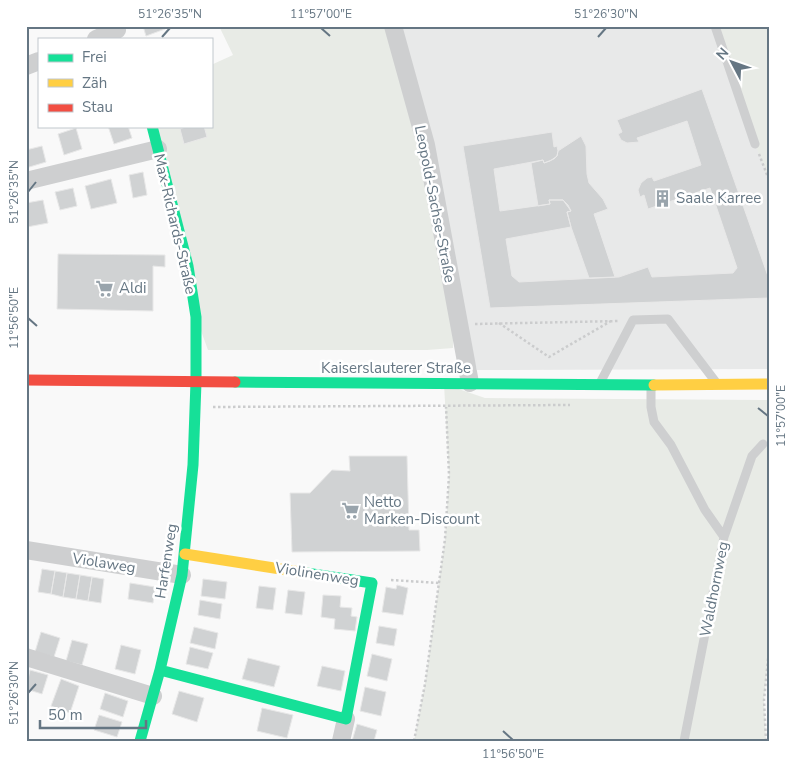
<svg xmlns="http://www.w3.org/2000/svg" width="795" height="767" font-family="'Nunito Sans',sans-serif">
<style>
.built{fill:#e8e9e9}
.green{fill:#e8ebe6}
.building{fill:#d0d2d3;stroke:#e8e8e8}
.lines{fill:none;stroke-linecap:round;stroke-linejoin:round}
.path{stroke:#cbcccd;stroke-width:2.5;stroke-dasharray:2.5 2.5;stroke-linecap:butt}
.lane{stroke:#cecfd0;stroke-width:9}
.street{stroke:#cecfd0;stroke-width:18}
.fast{stroke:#16e098;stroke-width:11}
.slow{stroke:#ffcf43;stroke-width:11}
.jam{stroke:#f24e42;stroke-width:11}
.ticks{fill:none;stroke:#657683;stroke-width:2}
.labels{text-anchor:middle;stroke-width:5;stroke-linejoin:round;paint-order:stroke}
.poi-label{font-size:15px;fill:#657683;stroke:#fff;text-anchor:start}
.street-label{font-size:15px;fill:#657683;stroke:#fff}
.neatline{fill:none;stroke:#657683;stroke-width:2}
.ticks-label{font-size:12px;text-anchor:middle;fill:#657683}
</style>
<rect width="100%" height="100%" fill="#f9f9f9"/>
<!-- built -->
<path class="built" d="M389 26H712L769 179V369L477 370 446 258Z"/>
<!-- green -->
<path class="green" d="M219 26H393L426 145 453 324V348L427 350H208L196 317 152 126H211V65L233 55Z
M717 26H769V180L755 144Z
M444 384 485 398 769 400V649L764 700 766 741H414L425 684 445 539 449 475Z"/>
<!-- building -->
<path class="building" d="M143 26H163L165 29 146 36Z
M702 89 769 279V298L490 308 463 146 552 132 554 147 557 146 558 151 557 156 554 159 544 163 543 160 494 169 500 211 550 204 549 200H563L571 211 567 212 571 227 506 239 512 276 519 282 619 277 648 267 652 277 733 273 737 268 710 188 648 209 644 195 640 197 638 190 641 183 647 178 652 177 654 181 701 165 687 121 637 138 639 142 627 143 621 140 618 134 622 132 617 120Z
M108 126H128L132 138 114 144Z
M188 126H204L207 137 184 144 180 129Z
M76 128 82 149 64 155 58 134Z
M581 136 586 146 587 174 589 183 603 199 608 209 594 214 615 277 589 278 571 227 567 212 571 211 568 205 563 200H549L550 204 538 206 531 163 543 160 544 163 550 161 557 156 558 151Z
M42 146 46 162 26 168V150Z
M143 172 147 195 133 198 129 175Z
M111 179 117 203 91 209 85 186Z
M73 188 77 206 60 210 55 192Z
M43 200 48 223 27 227 26 203Z
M58 254 165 255V267L153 266V311L57 309Z
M349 456H407L409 530H419L420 551 292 552 290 493H310L332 470 350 471Z
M42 569 55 571 51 594 38 592Z
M55 571 67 573 63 597 51 594Z
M67 573 80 575 76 599 63 597Z
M80 575 92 577 88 601 76 599Z
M92 577 104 579 101 603 88 601Z
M203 579 227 582 225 599 201 596Z
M130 583 155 587 153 603 128 599Z
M397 585 408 588 403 615 382 612 386 587 396 589Z
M259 586 276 588 273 610 256 608Z
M288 590 305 592 302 615 285 613Z
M323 595 341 596 340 607 352 608 351 616 357 617 355 631 334 629 335 619 321 617Z
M200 600 222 604 220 619 198 615Z
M379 626 397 629 394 646 376 643Z
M194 627 218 633 215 649 190 643Z
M41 632 60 638 54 657 35 652Z
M72 640 88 644 82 665 66 661Z
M121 645 141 650 135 674 115 669Z
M190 647 213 653 208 669 186 664Z
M372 654 392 659 387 681 367 676Z
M248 658 280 666 274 687 242 679Z
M322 666 345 671 341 691 317 686Z
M30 670 48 675 42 694 26 689Z
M61 679 79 686 70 713 51 706Z
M365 687 386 692 381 716 360 711Z
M179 691 204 698 197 722 172 714Z
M105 693 128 701 123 717 100 709Z
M262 708 293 715 287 738 257 731Z
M99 715 122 722 117 737 94 730Z
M357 724 377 730 374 741H352Z"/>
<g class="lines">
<!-- path -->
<path class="path" d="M759 154 769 180
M499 323 549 357 611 321
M475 324 619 321
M213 407 570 405
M391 580 439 583
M414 741 425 684 445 539 449 475 446 407
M766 741 764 700 769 649"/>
<!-- lane -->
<path class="lane" d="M715 26 755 144
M600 383 633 320 668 319 715 381
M651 385V407L654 422 671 445 705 510 724 537
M684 741 724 537 752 456 763 444"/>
<!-- street -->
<path class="street" d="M393 26 426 145 470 383
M96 39 117 30
M26 66 39 61
M26 181 158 149
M26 550 182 575
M26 657 153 696
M341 741 346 719"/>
<!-- fast -->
<path class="fast" d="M235 382 654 385
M160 670 346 719 372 583 306 573
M140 741 160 670 182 575 193 465 196 382V317L188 266 152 126"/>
<!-- slow -->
<path class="slow" d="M654 385 769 384
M185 554 306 573"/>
<!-- jam -->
<path class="jam" d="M26 380 235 382"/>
</g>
<!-- ticks -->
<path class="ticks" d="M321 28 330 36M162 37 170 28M598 37 606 28M28 192 36 182M28 318 37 326M758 408 768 416M28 693 36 684M503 731 513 740"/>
<!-- icons -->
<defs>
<symbol id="building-bare" viewBox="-9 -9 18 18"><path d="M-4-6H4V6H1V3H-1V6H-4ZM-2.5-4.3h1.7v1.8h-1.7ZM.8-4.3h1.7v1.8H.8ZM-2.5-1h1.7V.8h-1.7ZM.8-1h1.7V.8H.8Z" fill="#99a4ac" stroke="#fff" stroke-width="2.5" paint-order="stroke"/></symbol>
<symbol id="supermarket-bare" viewBox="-9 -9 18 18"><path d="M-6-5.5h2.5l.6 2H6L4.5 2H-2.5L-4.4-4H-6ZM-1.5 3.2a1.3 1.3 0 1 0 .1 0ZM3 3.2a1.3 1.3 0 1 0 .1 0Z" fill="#99a4ac" stroke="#fff" stroke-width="2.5" paint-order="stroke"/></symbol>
</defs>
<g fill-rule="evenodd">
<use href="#building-bare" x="650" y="186" width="25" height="25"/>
<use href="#supermarket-bare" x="92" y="276" width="25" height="25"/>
<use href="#supermarket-bare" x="338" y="498" width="25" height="25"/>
</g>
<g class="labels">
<!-- poi labels -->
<g class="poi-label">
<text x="676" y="203">Saale Karree</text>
<text x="119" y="293">Aldi</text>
<text x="364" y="507">Netto<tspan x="364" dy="17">Marken-Discount</tspan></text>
</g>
<!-- street labels -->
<g class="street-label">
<text transform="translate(435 204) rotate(79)" y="5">Leopold-Sachse-Straße</text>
<text transform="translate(175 224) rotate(77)" y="5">Max-Richards-Straße</text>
<text x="396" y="373">Kaiserslauterer Straße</text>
<text transform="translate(166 561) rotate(-81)" y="5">Harfenweg</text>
<text transform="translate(104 563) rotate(9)" y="5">Violaweg</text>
<text transform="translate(317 574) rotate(9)" y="5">Violinenweg</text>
<text transform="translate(714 589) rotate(-79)" y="5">Waldhornweg</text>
</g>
</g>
<!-- border -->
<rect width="795" height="767" fill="none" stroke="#ffffff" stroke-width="55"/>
<!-- legend -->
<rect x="38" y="38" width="175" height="90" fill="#ffffff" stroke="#c1c8cd"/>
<rect x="48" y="54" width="25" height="8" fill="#16e098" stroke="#c1c8cd"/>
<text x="82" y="62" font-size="15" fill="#657683">Frei</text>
<rect x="48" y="79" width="25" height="8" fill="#ffcf43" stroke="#c1c8cd"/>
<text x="82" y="88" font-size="15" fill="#657683">Zäh</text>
<rect x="48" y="104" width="25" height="8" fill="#f24e42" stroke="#c1c8cd"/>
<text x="82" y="112" font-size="15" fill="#657683">Stau</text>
<!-- north arrow -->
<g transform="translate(732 62) rotate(311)" stroke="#ffffff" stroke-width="4" paint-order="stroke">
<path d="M0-4L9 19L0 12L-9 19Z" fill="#657683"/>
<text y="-8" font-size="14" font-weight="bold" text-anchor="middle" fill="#657683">N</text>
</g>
<!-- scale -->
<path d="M40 720v8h106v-8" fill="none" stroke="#657683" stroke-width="2.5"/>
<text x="48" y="720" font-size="15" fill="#657683" stroke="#ffffff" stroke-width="4" paint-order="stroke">50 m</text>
<rect x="28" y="28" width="740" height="712" class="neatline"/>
<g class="ticks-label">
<text x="170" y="18">51°26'35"N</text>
<text x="321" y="18">11°57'00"E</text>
<text x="606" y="18">51°26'30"N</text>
<text transform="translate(14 192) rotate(-90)" y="4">51°26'35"N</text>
<text transform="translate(14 318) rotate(-90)" y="4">11°56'50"E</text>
<text transform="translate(781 416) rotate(-90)" y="4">11°57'00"E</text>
<text transform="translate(14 693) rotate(-90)" y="4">51°26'30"N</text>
<text x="513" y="758">11°56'50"E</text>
</g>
</svg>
